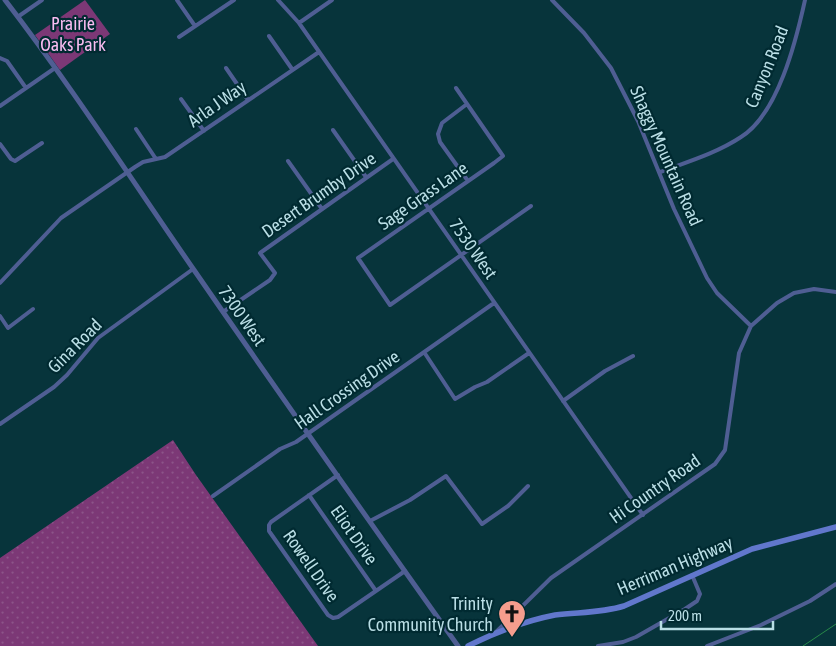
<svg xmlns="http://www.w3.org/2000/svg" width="836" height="646" font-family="'Asap Condensed',sans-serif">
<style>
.grass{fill:url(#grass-dots)}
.park{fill:#7c3876}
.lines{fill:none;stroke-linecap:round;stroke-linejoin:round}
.stream{stroke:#278949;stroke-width:1}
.minor{stroke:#4f5e93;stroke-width:4}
.tertiary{stroke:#4f5e93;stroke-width:5}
.secondary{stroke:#6177cc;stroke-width:5.5}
.labels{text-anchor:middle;stroke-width:4.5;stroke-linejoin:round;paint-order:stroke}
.park-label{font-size:18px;fill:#f9bcf1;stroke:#002a31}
.street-label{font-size:18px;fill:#b9dee5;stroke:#002a31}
.poi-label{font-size:18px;fill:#b9dee5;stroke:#002a31;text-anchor:end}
</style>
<defs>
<pattern id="grass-dots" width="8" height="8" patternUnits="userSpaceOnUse" patternTransform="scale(1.25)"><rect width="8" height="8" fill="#7c3876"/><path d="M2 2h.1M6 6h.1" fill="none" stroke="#8c5489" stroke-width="1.8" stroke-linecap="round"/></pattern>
</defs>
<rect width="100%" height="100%" fill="#07343b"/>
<!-- grass -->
<path class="grass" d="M173 440 196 475 318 646H0V558Z"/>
<!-- park -->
<path class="park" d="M85 0 110 34 60 70 35 35Z"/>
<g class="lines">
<!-- stream -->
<path class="stream" d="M803 646 836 624"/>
<!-- minor -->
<path class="minor" d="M177 0 195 26
M278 0 299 23 643 515
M552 0 584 33 611 68 638 121 674 209 707 278 717 293 751 326
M19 16 42 0
M299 23 332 0
M269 36 292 69
M179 37 234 0
M0 58 7 61 26 88
M226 68 248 100
M456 88 503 156 494 163 358 258 390 305 531 206
M181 99 204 131
M467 104 442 123 438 134 440 142 468 181
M0 106 55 68
M136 129 156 159
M333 130 366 177
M0 144 11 159 15 161 42 143
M288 161 322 209
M660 172C687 162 717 153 741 137 778 114 796 41 805 0
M0 283 61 218 135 167 143 162 165 157 319 52
M223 312 270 280 275 273 260 253 393 159
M0 316 8 328 33 309
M424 352 455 399 475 387 487 382 529 353
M563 401 605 371 633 356
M0 424 54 387 67 375 98 338 193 269
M338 475 271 522 269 525V531L328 615 333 618 338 617 405 571
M309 495 376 591
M213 496 280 449 296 442 494 303
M370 521 410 500 446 476 482 524 508 506 528 486
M496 632 551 578 715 464 725 450 739 353 751 326 777 303 794 293 814 289 836 292
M598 646 623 642 636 637 685 609 697 601 700 594 692 575
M707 646 761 625 810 601 836 584"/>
<!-- tertiary -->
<path class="tertiary" d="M5 0C72 87 131 179 194 270 281 396 369 521 458 646"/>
<!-- secondary -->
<path class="secondary" d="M468 646C496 632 524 621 555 615 578 612 601 613 624 606L752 549 836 527"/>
</g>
<!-- icons -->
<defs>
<symbol id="church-pin" viewBox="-11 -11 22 30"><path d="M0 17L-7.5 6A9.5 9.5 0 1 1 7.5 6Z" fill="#f59d8d" stroke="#002a31"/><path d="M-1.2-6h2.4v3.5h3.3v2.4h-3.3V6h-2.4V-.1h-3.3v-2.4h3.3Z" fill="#111"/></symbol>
</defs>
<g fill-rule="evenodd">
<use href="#church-pin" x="496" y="598" width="32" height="43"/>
</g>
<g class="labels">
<!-- park labels -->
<g class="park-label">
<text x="73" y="30">Prairie<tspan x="73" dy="21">Oaks Park</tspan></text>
</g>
<!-- street labels -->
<g class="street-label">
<text transform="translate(767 67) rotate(-68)" y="6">Canyon Road</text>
<text transform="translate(217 104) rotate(-35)" y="6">Arla J Way</text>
<text transform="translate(666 156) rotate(66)" y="6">Shaggy Mountain Road</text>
<text transform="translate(319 195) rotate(-35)" y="6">Desert Brumby Drive</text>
<text transform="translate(423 196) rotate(-35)" y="6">Sage Grass Lane</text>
<text transform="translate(473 249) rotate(55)" y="6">7530 West</text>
<text transform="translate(242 316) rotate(55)" y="6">7300 West</text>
<text transform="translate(75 346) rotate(-45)" y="6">Gina Road</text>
<text transform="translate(347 390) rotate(-35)" y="6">Hall Crossing Drive</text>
<text transform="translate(655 489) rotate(-35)" y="6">Hi Country Road</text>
<text transform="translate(354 535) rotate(55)" y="6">Eliot Drive</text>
<text transform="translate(311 566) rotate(55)" y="6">Rowell Drive</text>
<text transform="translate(675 566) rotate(-23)" y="6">Herriman Highway</text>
</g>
<!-- poi labels -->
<g class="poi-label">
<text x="493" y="610">Trinity<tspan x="493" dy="21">Community Church</tspan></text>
</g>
</g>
<!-- scale -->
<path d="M661 621v8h112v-8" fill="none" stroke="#b9dee5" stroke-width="2.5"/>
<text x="668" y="621" font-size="15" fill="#b9dee5" stroke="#002a31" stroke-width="4" paint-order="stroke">200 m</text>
</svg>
